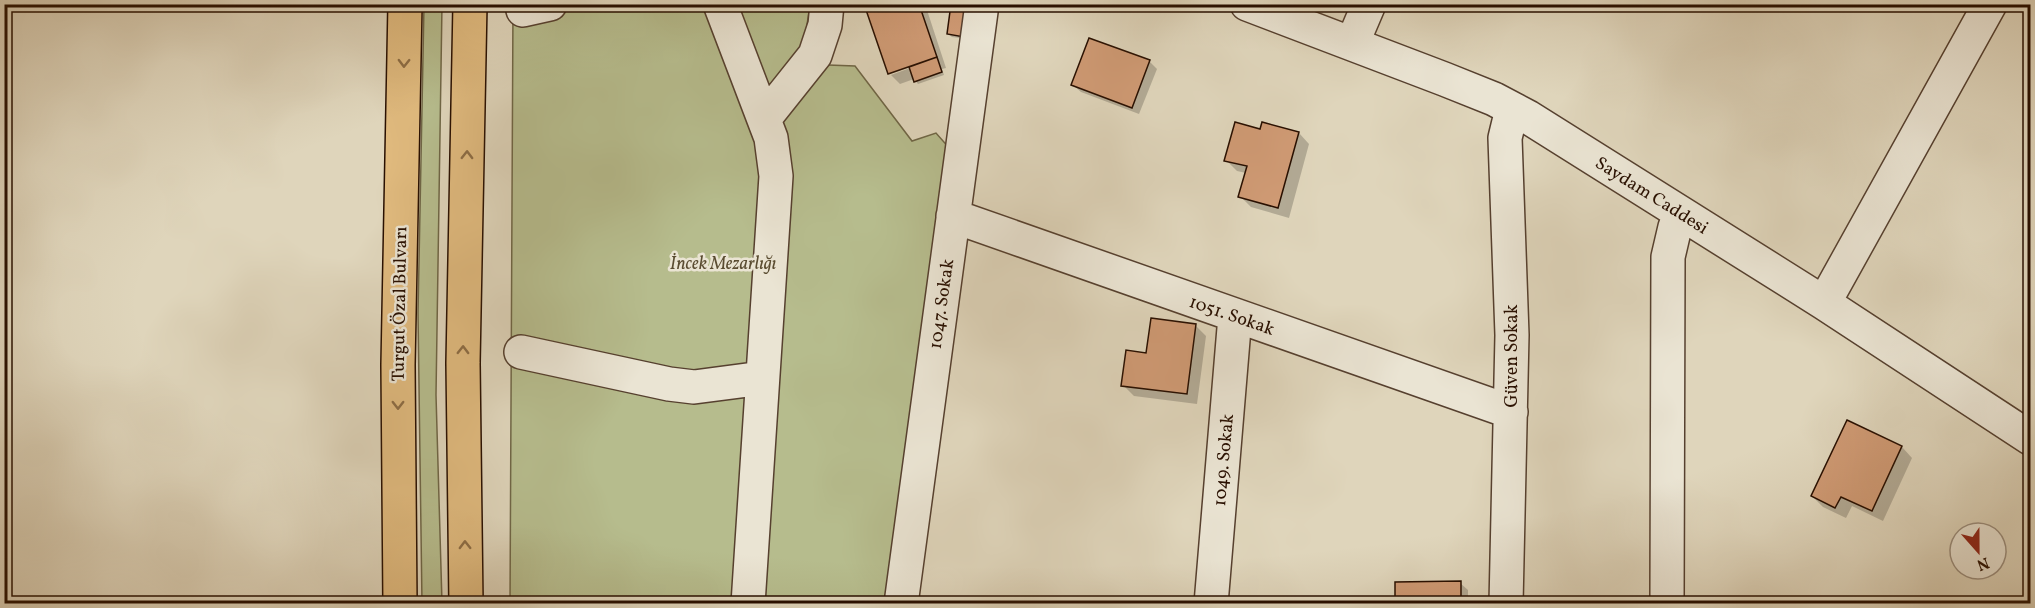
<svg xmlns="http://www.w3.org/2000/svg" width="2035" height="608" font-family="Vollkorn,serif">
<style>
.green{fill:#b6bc8d;stroke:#6f6646;stroke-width:1.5}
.shadow{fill:#0003}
.building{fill:#cf9a74;stroke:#280f00;stroke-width:1.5}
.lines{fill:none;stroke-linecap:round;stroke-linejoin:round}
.minor-casing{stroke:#56402f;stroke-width:36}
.major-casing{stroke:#280f00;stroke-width:36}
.minor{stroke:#eae4d3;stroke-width:33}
.major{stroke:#e0ba7e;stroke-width:33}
.oneway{stroke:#8d6d45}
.labels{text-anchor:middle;stroke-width:5;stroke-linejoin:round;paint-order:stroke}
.street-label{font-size:18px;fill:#280f00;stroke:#eae4d3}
.park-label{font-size:18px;font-style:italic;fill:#5a4c31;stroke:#eae4d3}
</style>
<rect width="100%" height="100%" fill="#dfd5bb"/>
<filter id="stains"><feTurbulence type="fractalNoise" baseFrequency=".00333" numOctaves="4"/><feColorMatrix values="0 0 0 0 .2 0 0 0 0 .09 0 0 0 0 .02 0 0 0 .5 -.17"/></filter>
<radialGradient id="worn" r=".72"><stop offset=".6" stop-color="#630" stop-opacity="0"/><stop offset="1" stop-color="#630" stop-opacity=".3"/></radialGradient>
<!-- green -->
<path class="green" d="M442 4 436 395 442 603 422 604 418 313 424 5Z
M513 5H810L801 64 855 66 912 141 936 133 951 150 888 603 510 604Z"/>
<!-- shadow -->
<path class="shadow" d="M866 4H925L946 68 942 69 944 75 918 84 914 79 900 84 891 75 910 68V65Z
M952 4 967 39 952 37 948 34Z
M1149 61 1157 69 1139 114 1081 92 1073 85Z
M1261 131 1299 133 1309 144 1289 218 1251 207 1240 196 1246 173 1237 171 1226 160Z
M1195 325 1206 336 1197 404 1134 396 1123 385 1147 355Z
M1902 447 1912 458 1883 521 1852 506 1846 518 1823 507 1812 496Z
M1460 583 1468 590V604H1397Z"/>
<!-- building -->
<path class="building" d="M864 4H919L937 57 888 74Z
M951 4H969L964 37 947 34Z
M1089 38 1150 60 1132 108 1071 85Z
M937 57 942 72 914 82 909 67Z
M1235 122 1260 129 1262 122 1299 132 1278 208 1238 197 1247 166 1224 161Z
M1151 318 1196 324 1187 394 1121 386 1126 350 1146 353Z
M1847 420 1902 446 1872 511 1841 497 1835 508 1811 496Z
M1461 581V604H1395V582Z"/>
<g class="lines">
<defs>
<path id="minor" d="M720 4 771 138 776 176 748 604
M1247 4 1444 79 1494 99 1528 117 1824 303 2030 438
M523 10 550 4
M1352 44 1369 4
M764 119 815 55 825 25 827 4
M953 216 1511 412
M1824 303 1990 4
M521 352 669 384 694 387 762 378
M901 604 982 4
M1211 604 1235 316
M1506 604 1512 335 1505 138 1512 109
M1667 604 1668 257 1675 227 1683 215"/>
<path id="major" d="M400 604 398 365 405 4
M466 604 463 363 470 4"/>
</defs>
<!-- minor casing -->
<use href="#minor" class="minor-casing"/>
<!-- major casing -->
<use href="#major" class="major-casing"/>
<!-- minor -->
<use href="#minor" class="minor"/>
<!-- major -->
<use href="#major" class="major"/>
</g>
<!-- one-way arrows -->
<defs><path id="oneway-chevron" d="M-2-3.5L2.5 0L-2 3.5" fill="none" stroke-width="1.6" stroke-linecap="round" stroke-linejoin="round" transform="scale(1.5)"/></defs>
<g class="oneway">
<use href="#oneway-chevron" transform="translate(404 63) rotate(91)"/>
<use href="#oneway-chevron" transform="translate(467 155) rotate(-89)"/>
<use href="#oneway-chevron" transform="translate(463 350) rotate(-89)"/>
<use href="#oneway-chevron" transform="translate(398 405) rotate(90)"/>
<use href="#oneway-chevron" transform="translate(465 545) rotate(-91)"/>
</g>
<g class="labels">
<!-- street labels -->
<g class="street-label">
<text transform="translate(1652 195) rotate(32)" y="6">Saydam Caddesi</text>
<text transform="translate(399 304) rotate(-89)" y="6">Turgut Özal Bulvarı</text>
<text transform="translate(941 304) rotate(-82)" y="6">1047. Sokak</text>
<text transform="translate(1232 315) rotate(19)" y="6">1051. Sokak</text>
<text transform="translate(1511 356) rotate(-90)" y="6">Güven Sokak</text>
<text transform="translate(1223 460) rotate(-85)" y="6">1049. Sokak</text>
</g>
<!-- park labels -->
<g class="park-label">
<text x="723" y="269">İncek Mezarlığı</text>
</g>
</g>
<!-- margin -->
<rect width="2035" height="608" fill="none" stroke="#dfd5bb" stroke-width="24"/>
<rect x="6" y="6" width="2023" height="596" fill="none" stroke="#280f00" stroke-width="3"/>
<rect x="12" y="12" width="2011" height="584" fill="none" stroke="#280f00" stroke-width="1.5"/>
<!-- north arrow -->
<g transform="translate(1978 551) rotate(159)"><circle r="28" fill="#eae4d3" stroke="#9c8f7f" stroke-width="1.5"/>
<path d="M0-4.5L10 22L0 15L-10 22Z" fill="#8f2418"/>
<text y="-9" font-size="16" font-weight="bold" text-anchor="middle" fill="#280f00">N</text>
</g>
<rect width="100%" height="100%" filter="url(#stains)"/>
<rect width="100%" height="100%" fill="url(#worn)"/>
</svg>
